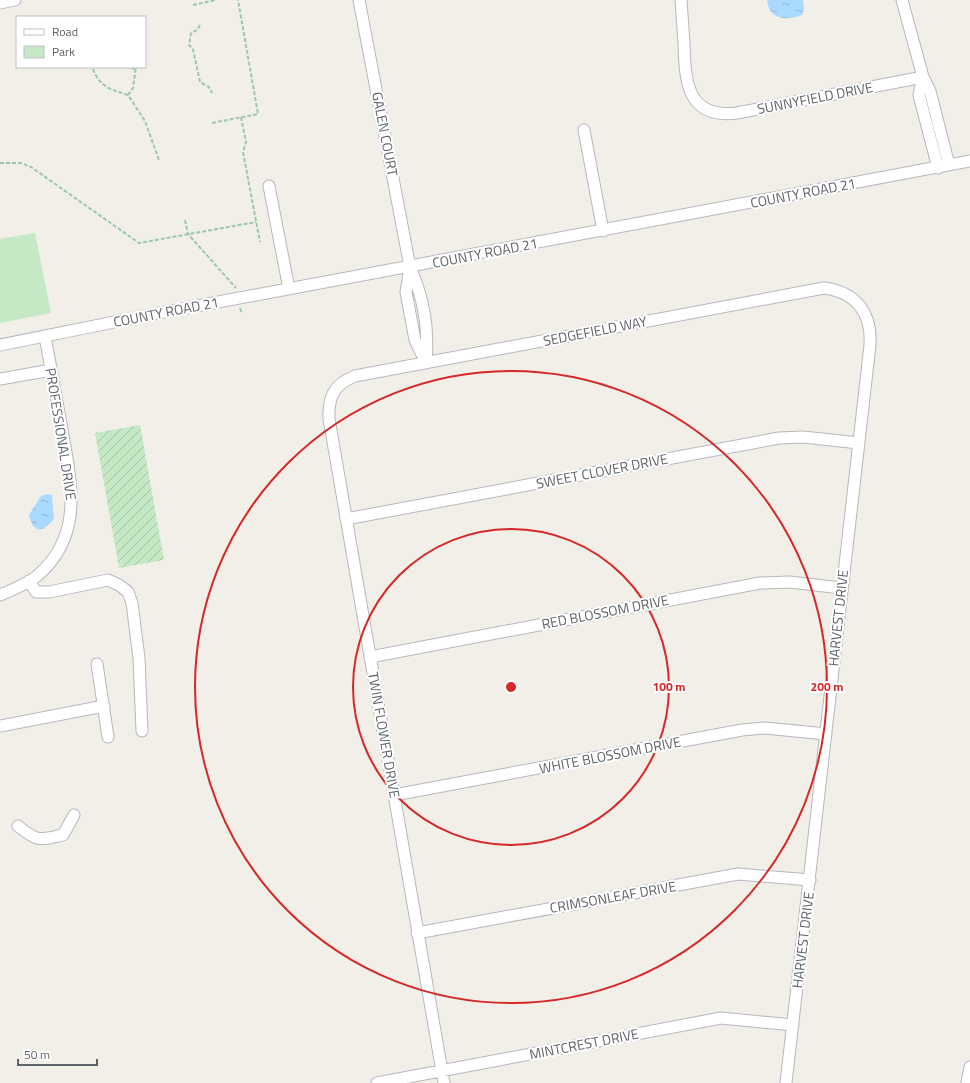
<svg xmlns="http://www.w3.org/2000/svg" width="970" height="1083" font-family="'Titillium Web',sans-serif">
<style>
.park{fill:#c5e8c5}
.garden{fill:url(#garden-furrows)}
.water{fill:url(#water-ripples)}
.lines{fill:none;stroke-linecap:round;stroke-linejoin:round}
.minor-casing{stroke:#b5b8bc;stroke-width:13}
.path{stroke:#9cc7a9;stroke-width:2;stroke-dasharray:4 2;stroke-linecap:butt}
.minor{stroke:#fff;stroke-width:11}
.ring{fill:none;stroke:#d62828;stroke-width:2}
.labels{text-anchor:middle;stroke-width:4;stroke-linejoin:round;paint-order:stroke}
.street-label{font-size:14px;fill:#5f6368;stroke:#fff}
.centre{fill:#d62828;stroke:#fff;stroke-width:2}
.ring-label{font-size:12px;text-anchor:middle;font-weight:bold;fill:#d62828;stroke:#fff;stroke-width:4;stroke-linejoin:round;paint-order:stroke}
</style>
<defs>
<pattern id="garden-furrows" width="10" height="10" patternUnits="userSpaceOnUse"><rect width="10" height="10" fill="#c5e8c5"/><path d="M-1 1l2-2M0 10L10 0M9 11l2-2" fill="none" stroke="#a3c0a4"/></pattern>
<pattern id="water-ripples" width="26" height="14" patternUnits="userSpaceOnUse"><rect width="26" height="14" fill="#aadaff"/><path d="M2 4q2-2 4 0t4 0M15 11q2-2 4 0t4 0" fill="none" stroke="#8eb4d2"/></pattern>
</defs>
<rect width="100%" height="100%" fill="#f1efe8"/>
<!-- park -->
<path class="park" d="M35 233 51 313 0 323V239Z"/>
<!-- garden -->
<path class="garden" d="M140 425 164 560 119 568 95 433Z"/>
<!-- water -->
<path class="water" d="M767 0H803L804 10 802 15C786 21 769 20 767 0Z
M47 494 52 495 54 519C43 532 34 535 29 515L41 496Z"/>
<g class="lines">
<defs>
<path id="minor" d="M359 0 410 267C424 299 429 328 426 363
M681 0C682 14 683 29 684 43 685 82 687 119 737 113L923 77
M902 0 923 77 930 91 949 165
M0 3 15 0
M923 77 919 95 938 168
M584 130 603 231
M269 186 289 289
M410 267 406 292 415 340 426 363
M0 345 149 315 970 161
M0 379 51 370
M346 519 779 438 803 437 859 443
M29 581 36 592H49L108 580 119 585 128 592 132 603 139 658 142 731
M0 595C12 590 27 584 37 576 83 537 72 486 63 435 57 402 51 369 45 336
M370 657 760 583 790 582 841 588
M97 664 108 737
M0 726 104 706
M394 795 742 730 765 728 826 734
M18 826C38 842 38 840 63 835L74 815
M417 933 738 874 810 880
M377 1083 721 1018 793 1025
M444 1083 329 419C328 397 334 384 355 376L824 288C856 292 872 313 870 345L786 1083
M967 1083 970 1067"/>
</defs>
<!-- minor casing -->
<use href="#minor" class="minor-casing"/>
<!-- path -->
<path class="path" d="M193 5 216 0
M200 25 197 30 191 33 189 45 193 49 200 82 209 87 212 93
M125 67 136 69
M93 69C99 86 111 90 128 95L145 121 159 160
M128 95 133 88 136 67
M241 117 246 142 243 152 260 242
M212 123 258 114 238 0
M0 163H21L31 167 139 243 256 222
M185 220 188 234 236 288
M240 308 242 314"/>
<!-- minor -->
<use href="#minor" class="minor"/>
</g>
<!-- distance rings -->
<g class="ring">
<circle cx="511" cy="687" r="158"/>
<circle cx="511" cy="687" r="316"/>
</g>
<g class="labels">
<!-- street labels -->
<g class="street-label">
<text transform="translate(815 98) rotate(-11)" y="5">SUNNYFIELD DRIVE</text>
<text transform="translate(385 134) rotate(79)" y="5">GALEN COURT</text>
<text transform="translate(803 193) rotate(-11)" y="5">COUNTY ROAD 21</text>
<text transform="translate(485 253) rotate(-11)" y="5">COUNTY ROAD 21</text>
<text transform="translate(166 312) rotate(-11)" y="5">COUNTY ROAD 21</text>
<text transform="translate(595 331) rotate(-11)" y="5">SEDGEFIELD WAY</text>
<text transform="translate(61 434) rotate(81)" y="5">PROFESSIONAL DRIVE</text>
<text transform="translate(602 471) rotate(-11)" y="5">SWEET CLOVER DRIVE</text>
<text transform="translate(605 612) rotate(-11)" y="5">RED BLOSSOM DRIVE</text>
<text transform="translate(838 618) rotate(-84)" y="5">HARVEST DRIVE</text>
<text transform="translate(384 735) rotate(80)" y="5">TWIN FLOWER DRIVE</text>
<text transform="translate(610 755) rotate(-11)" y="5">WHITE BLOSSOM DRIVE</text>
<text transform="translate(613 897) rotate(-10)" y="5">CRIMSONLEAF DRIVE</text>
<text transform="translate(803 940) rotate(-83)" y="5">HARVEST DRIVE</text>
<text transform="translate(584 1044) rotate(-11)" y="5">MINTCREST DRIVE</text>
</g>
</g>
<circle cx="511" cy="687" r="6" class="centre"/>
<g class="ring-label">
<text x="669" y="691">100 m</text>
<text x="827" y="691">200 m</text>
</g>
<!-- legend -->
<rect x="16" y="16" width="130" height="52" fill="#ffffff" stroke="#bfc1c3"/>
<rect x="24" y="29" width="20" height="6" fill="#ffffff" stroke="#bfc1c3"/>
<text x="52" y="36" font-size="12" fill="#5f6368">Road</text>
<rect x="24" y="46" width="20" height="12" fill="#c5e8c5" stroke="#bfc1c3"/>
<text x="52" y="56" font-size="12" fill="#5f6368">Park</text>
<!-- scale -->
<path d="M18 1059v6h79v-6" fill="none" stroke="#5f6368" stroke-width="2"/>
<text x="24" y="1059" font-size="12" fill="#5f6368" stroke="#ffffff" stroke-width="3" paint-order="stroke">50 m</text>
</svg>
